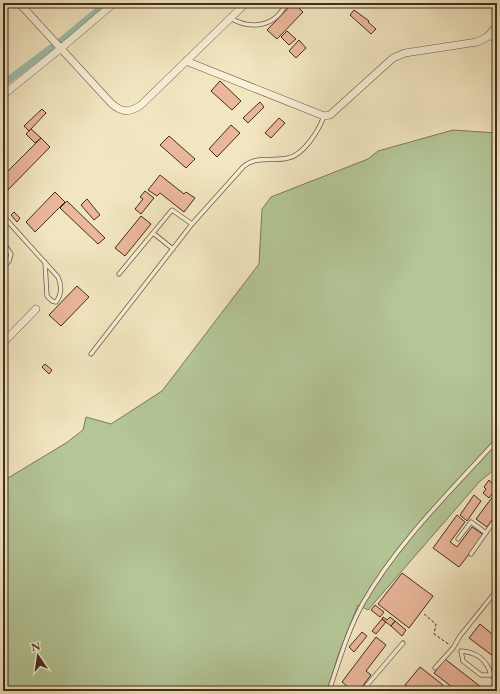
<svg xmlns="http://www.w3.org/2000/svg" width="500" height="694" font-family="'EB Garamond',serif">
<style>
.green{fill:#b4c697;stroke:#7c7a5a}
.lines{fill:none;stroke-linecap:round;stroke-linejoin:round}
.canal{stroke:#9cc0ac;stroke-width:7}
.building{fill:#ebb79b;stroke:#432d1e}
.service-casing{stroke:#6f5b46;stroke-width:5}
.minor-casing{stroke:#6f5b46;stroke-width:8}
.path{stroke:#432d1e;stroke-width:1;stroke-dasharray:3 2;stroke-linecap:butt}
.service{stroke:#f7efd6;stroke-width:3.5}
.minor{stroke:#f7efd6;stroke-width:7}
</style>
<rect width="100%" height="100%" fill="#f2e6c0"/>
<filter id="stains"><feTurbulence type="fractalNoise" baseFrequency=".005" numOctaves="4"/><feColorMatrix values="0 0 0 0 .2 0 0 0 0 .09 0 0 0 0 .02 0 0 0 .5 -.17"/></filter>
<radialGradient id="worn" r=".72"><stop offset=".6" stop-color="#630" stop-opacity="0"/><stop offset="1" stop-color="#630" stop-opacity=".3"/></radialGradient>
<!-- green -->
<path class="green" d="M453 130 497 133V471L494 470 480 481 368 610 358 605 339 653 327 691H3V481L66 443 83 430 86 417 111 424 162 391 259 264 262 209 271 197 368 159 378 151Z"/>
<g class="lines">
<!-- canal -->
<path class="canal" d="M61 41 107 3
M3 84 51 48"/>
</g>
<!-- building -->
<path class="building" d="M293 3 303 12 277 39 267 30Z
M354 10 369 21 368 22 376 29 371 34 350 15Z
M287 31 296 39 289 45 281 37Z
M299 40 306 48 296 58 289 51Z
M220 81 241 101 232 110 211 91Z
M260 102 264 107 248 123 243 118Z
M42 109 46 113 29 131 24 126Z
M279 118 285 123 271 138 265 133Z
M231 125 240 133 217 157 209 149Z
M31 129 41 138 35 143 26 134Z
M169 136 195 159 186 168 160 145Z
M41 138 50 147 3 195V176Z
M160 175 184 194 186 192 195 198 184 212 160 193 157 196 148 190Z
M145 191 154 198 141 214 135 209 143 199 140 197Z
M55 192 65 202 35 232 26 222Z
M87 199 100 215 94 220 81 205Z
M67 201 105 238 98 244 60 208Z
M14 212 20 218 17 222 11 215Z
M141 216 151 224 125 256 115 248Z
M77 286 89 297 61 326 49 315Z
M45 364 52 370 49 374 42 367Z
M489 480 496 488 489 498 483 493 486 489 484 487Z
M497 491V513L487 527 476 519Z
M474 495 481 501 467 521 460 515Z
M457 515 465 522 450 542 457 547 472 527 484 535 459 567 433 548Z
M402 573 433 596 409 628 378 604Z
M375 605 384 612 380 617 371 610Z
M383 617 387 620 390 617 395 621 391 626 382 619Z
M382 619 386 622 376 634 372 631Z
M395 621 406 630 402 636 391 626Z
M480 624 497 638V659L469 638Z
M362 632 367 636 354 652 349 647Z
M376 637 386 645 366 671 371 675 359 691H353L342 682Z
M445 659 486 691H457L434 673Z
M420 667 443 685 441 687 447 691H412L405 685Z"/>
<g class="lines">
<defs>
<path id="service" d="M230 18C251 30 276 27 286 3
M488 37 497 40
M3 216 58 277C62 286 62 294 56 302L52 301 47 296 45 262
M153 233 173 249
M3 242 11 254 9 261 3 268
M119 274 172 210 192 224
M91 354 192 224 243 167C256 155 272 162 288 158 304 155 319 130 324 116
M458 539 471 522 486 533
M471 554 497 517
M435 668 453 648 460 636 497 590
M491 675C487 660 476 652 461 651L463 661 481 675H491L497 680
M329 691C339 661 348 630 363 603 398 542 450 492 497 440
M362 691 403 643"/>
<path id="minor" d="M19 3 111 103C122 113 129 113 141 105L246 3
M186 61 324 116 330 115 393 58 405 53 477 42 487 37 497 26
M3 95 60 49 114 3
M3 343 36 309"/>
</defs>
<!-- service casing -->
<use href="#service" class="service-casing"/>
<!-- minor casing -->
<use href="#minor" class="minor-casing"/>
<!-- path -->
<path class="path" d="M424 614 436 624 434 634 450 645"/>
<!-- service -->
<use href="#service" class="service"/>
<!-- minor -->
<use href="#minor" class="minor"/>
</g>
<!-- margin -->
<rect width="500" height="694" fill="none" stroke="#f2e6c0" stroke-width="16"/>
<rect x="4" y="4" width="492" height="686" fill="none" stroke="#432d1e" stroke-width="2"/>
<rect x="8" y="8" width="484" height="678" fill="none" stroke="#432d1e"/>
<!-- north arrow -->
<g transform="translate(38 656) rotate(347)" stroke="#f7efd6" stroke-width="3" paint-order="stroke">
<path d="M0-3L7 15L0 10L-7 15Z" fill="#432d1e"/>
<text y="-6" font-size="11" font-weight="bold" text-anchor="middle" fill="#432d1e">N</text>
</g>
<rect width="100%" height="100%" filter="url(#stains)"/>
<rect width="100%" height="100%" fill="url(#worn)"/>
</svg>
